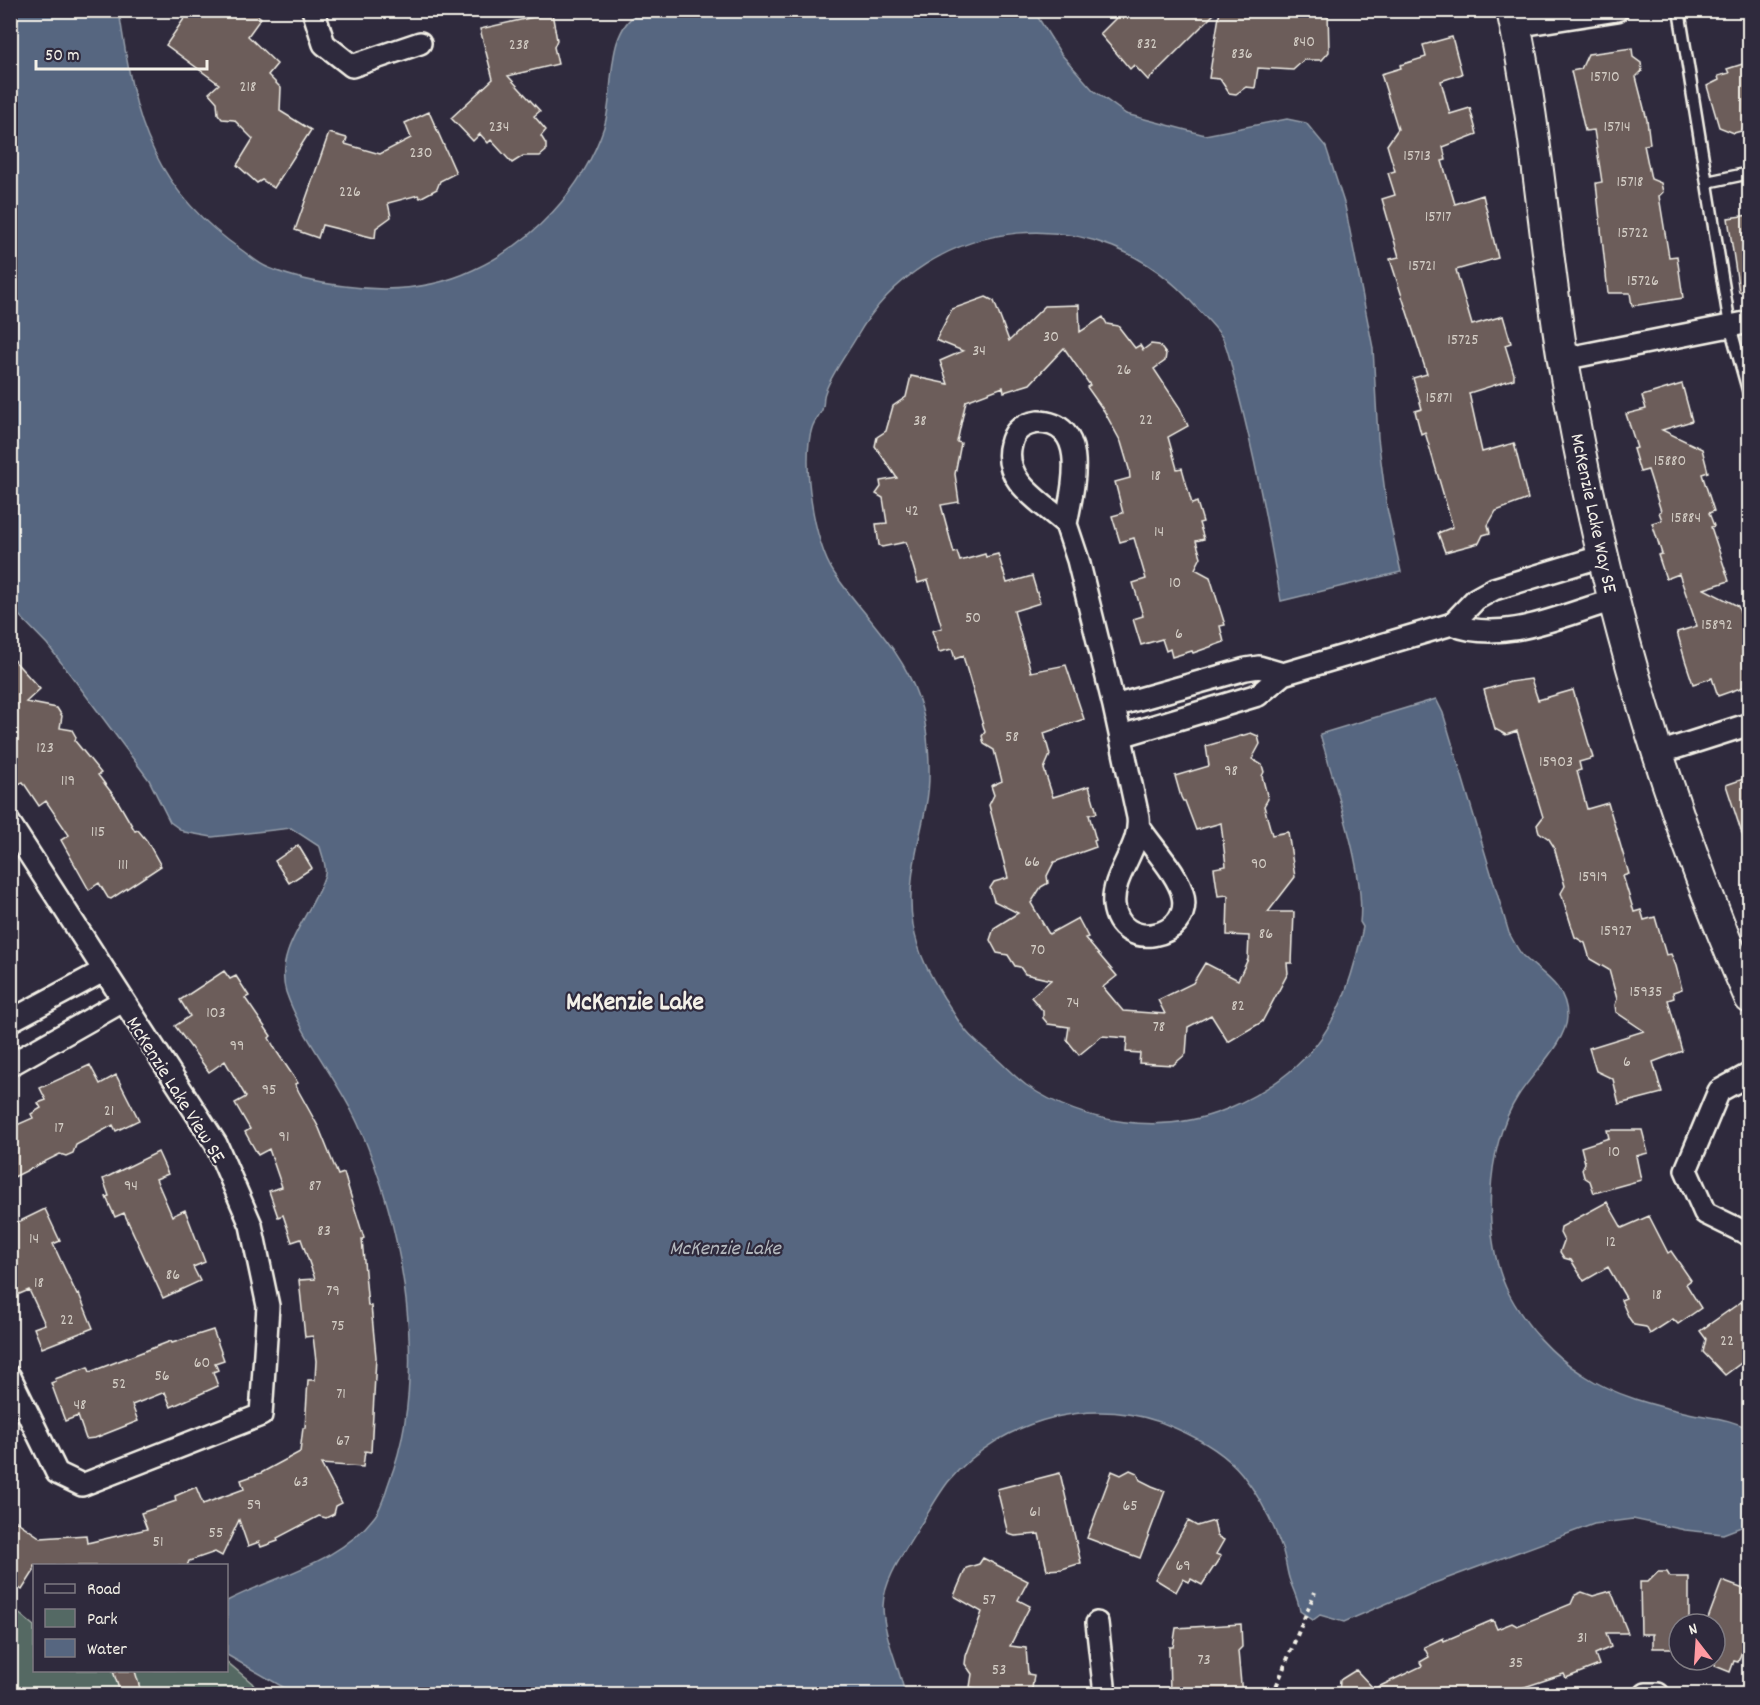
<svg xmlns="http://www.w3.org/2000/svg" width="1760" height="1705" font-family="Dekko,sans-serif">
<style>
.green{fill:#546964;stroke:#a4ada6;stroke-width:1.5}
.water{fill:#566680;stroke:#959eaa;stroke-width:1.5}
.building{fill:#6c5d5a;stroke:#f4f1e8;stroke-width:1.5}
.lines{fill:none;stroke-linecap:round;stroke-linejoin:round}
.lane-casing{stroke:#f4f1e8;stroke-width:15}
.street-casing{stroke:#f4f1e8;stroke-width:26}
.secondary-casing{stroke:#f4f1e8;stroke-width:34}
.path{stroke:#f4f1e8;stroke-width:4;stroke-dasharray:4.5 4.5;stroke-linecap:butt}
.lane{stroke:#2f2a3d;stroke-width:10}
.street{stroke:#2f2a3d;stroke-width:21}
.secondary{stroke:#2f2a3d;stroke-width:30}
.labels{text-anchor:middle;stroke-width:4.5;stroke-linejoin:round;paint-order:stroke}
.number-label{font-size:16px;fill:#d2ccc4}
.street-label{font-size:20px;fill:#f4f1e8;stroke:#2f2a3d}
.water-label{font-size:21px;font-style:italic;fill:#b5b9be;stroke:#2f2a3d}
.district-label{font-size:26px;font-weight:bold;fill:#f4f1e8;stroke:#2f2a3d}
</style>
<rect width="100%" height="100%" fill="#2f2a3d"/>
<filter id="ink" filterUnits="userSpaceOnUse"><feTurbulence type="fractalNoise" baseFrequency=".0167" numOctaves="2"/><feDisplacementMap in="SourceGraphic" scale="12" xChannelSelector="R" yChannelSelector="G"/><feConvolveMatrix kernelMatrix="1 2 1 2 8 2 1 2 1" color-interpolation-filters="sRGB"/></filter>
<g filter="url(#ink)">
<!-- green -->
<path class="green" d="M10 1606 34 1626V1670H226L227 1662 252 1683 260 1694H11Z"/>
<!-- water -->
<path class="water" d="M10 11H119C126 56 133 109 154 151 174 193 205 225 243 251 251 257 260 265 269 268 293 278 318 283 344 286 387 292 433 289 473 270 532 243 583 190 604 127 616 90 603 34 640 11H1034L1061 54 1093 90 1126 114 1205 135 1287 119 1306 123 1326 147 1345 206 1373 348 1378 438 1387 508 1401 572 1281 601C1268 528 1255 456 1236 385 1232 370 1229 350 1222 337 1215 326 1204 316 1195 306 1101 196 928 211 856 338 846 355 833 372 826 390 821 402 826 397 822 410 819 416 814 421 812 428 801 461 814 544 834 573 862 614 902 649 918 697 929 726 932 776 926 806 918 847 906 883 913 925 918 954 929 973 944 998 951 1008 958 1022 966 1031 974 1041 986 1050 996 1058 1006 1067 1015 1077 1026 1085 1083 1124 1162 1136 1227 1109 1315 1071 1345 1018 1363 927L1360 922C1366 873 1334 784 1320 734L1436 699 1443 713 1509 933C1513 940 1517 949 1523 956 1542 974 1567 986 1567 1016 1568 1040 1531 1075 1518 1096 1485 1147 1481 1240 1509 1294 1526 1326 1552 1355 1582 1374 1615 1396 1655 1406 1693 1414 1714 1418 1731 1419 1749 1429V1524L1723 1534 1685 1530 1633 1519 1594 1524 1432 1584 1344 1622 1320 1615 1313 1620 1300 1611C1298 1599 1294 1592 1290 1581 1286 1570 1286 1557 1281 1546 1272 1520 1259 1496 1242 1474 1226 1454 1198 1438 1175 1428 1098 1393 1003 1417 948 1482 938 1495 930 1510 921 1524 907 1549 884 1577 883 1606 883 1635 899 1666 905 1694H295L227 1655V1601C277 1575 340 1563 375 1516 382 1507 385 1493 389 1482 430 1376 404 1225 358 1124 338 1079 302 1039 286 992 273 950 315 911 325 874 327 867 322 855 320 847L291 828 212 837 184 832 170 822 149 780 76 682 47 644 11 607Z"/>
<!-- building -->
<path class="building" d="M190 10H251L261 18 248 36 277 64 268 75 281 88 280 111 311 130 274 188 262 180 257 183 237 165 253 139 234 120 222 119 218 114 217 102 209 93 219 84 166 45Z
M1124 10H1218L1148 80 1134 65 1130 69 1100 34Z
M1220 10H1328L1329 52 1322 60H1304L1293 70 1258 68 1255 88 1246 87 1236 94 1229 93 1220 79 1209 78Z
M552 13 557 40 554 47 558 64 508 76 540 111 534 116 546 130 541 136 546 144V151L540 156H523L512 163 491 140 488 143 480 134 473 141 451 118 493 79 480 29Z
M1452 37 1462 74 1441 81 1450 114 1470 108 1477 134 1443 147 1446 160 1442 161 1455 204 1483 195 1498 258 1456 270 1472 325 1503 316 1511 343 1505 345 1514 374V379L1469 393 1482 452 1514 443 1528 499 1496 511 1488 525 1490 533 1483 535 1479 543 1445 552 1438 533 1453 527 1425 432 1421 434 1415 411 1422 409 1413 378 1427 374 1390 259 1399 257 1382 199 1395 195 1388 173 1395 171 1387 145 1398 129 1381 74 1401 68 1400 65 1426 57 1423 45Z
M1632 48 1633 57 1641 63 1642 71 1636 77 1647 120 1650 144 1644 145 1651 179 1661 183 1663 192 1659 196 1669 257 1677 256 1683 298 1632 306 1630 293H1608L1596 183 1602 182 1594 130 1585 131 1571 71 1581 69 1588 54Z
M1749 62V122L1741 131 1734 133 1719 127 1707 86 1719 80 1718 76 1729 73 1727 69Z
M429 112 456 173 440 181 437 189 420 198 418 195 388 203 391 217 376 228 375 238 322 225 318 238 295 230 329 133 347 138 345 144 380 154 411 138 405 123Z
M1749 215V291L1739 292 1728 218Z
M986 297 994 301 1009 341 1045 306 1079 305 1080 332 1103 317 1107 324 1118 326 1135 348 1140 345 1143 350 1151 344 1159 345 1166 354 1165 361 1154 369 1180 408 1188 426 1168 437 1177 469 1182 468 1192 504 1197 502 1203 522 1199 523 1204 539 1196 541 1201 557 1195 569 1210 577 1225 625 1220 626 1224 642 1193 653 1192 651 1172 657 1170 649 1166 651 1162 639 1141 645 1133 619 1143 616 1133 583 1146 579 1134 538 1120 542 1112 516 1123 513 1115 482 1130 478 1129 469 1121 442 1104 411 1087 387 1090 385 1064 348 1030 384 1004 392 1003 387 966 401 957 442 961 443 955 474 959 502 941 505 954 553 957 552 960 561 985 554 986 557 998 554 1007 583 1032 576 1040 603 1014 611 1031 672 1066 665 1084 719 1044 733 1050 755 1044 769 1053 797 1089 786 1097 813 1089 815 1096 840 1094 841 1096 847 1054 862 1047 876 1048 883 1041 887 1031 903 1049 934 1078 918 1088 937 1085 938 1117 976 1103 987 1123 1011 1165 1014 1158 1000 1193 983 1205 963 1238 980 1248 959 1249 936 1227 935 1228 895 1218 896 1214 868 1226 866 1221 823 1196 830 1185 801H1183L1181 797 1175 776 1209 766 1206 746 1251 733 1258 736 1260 744 1252 759 1262 765 1264 772 1262 776 1268 799 1264 806 1272 835 1288 832 1295 877 1268 912H1294L1292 963H1287L1288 973 1262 1022 1228 1042 1211 1015 1188 1027 1186 1054 1173 1065 1139 1063 1140 1053 1126 1052 1127 1038 1102 1036 1079 1055 1067 1040 1069 1027 1048 1024 1043 1018V1011L1031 997 1051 980 1025 974 1020 967 1015 966 1008 955 997 953 990 940 994 928 1018 913 994 901 990 888 994 882 1008 878 989 805 994 795 991 786 1002 781 994 750 984 744 982 736 985 732 963 656 955 659 952 649 939 652 932 631 942 628 928 580 918 583 906 542 882 547 879 545 876 524 887 523 883 498 876 494 881 487 880 481 897 478 875 446 877 437 886 431 893 406 906 397 911 376 948 384 940 361 963 351 936 340 952 309Z
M1682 384 1692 421 1662 430 1702 449 1708 472 1702 474 1714 511 1709 513 1714 526 1711 527 1729 581 1704 589 1738 606 1749 640V685L1718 696 1712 678 1693 684 1685 660 1677 632 1697 626 1679 574 1666 579 1658 555 1662 554 1652 523 1662 520 1659 512 1661 511 1648 470 1640 472 1633 449 1637 448 1626 414 1646 409 1642 396Z
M10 656 40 689 26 702 57 708 62 716 60 728 72 730 76 737 75 741 101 773 98 775 117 800 135 831 138 830 147 841 161 866 111 899 108 898 99 883 89 890 61 840 69 835 46 801 39 806 23 782 19 784 10 772Z
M1531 679 1538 700 1573 690 1593 758 1579 762 1581 770 1577 771 1587 809 1608 803 1629 874 1623 876 1634 912 1641 910 1644 920 1655 917 1666 955 1671 954 1676 966 1682 989 1673 992 1674 998 1668 1000 1682 1051 1653 1062 1662 1093 1619 1104 1613 1079 1596 1071 1589 1048 1644 1031 1616 1012 1615 1005 1617 999 1609 970 1590 959 1585 943 1575 937 1561 893 1565 886 1554 847 1549 839 1539 832 1537 825 1543 817 1517 731 1506 735 1495 729 1484 690 1510 682Z
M1749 777V845L1746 846 1726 785Z
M298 845 312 868 289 883 275 861Z
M224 971 230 979 236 976 249 996 245 998 271 1036 269 1038 277 1052 298 1083 295 1084 299 1092 319 1128 338 1175 344 1173 349 1190 364 1238 362 1239 368 1306H371L376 1357 371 1452 365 1451 363 1467 321 1464 342 1503 336 1506 334 1514 326 1518 319 1516 277 1538 278 1541 261 1547 259 1542 248 1546 239 1520 222 1556 215 1552 189 1561 187 1566H34V1571L22 1590 10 1582V1517L41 1538 86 1535 87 1543 147 1529 141 1513 176 1501 175 1496 196 1487 203 1504 244 1489 241 1480 261 1473 300 1452 303 1428H305L308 1380H315L316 1361 313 1336 305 1337 299 1280 315 1279 301 1239 292 1242 283 1215 278 1217 269 1191 282 1187 269 1149 258 1155 245 1132 250 1129 235 1103 246 1097 225 1061 209 1072 175 1026 190 1016 180 1000Z
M90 1065 100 1084 116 1075 139 1120 116 1131 113 1125 76 1145 73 1153 66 1156 60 1154 10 1179V1128L33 1118 31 1114 41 1108 38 1103 46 1100 40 1088Z
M1607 1130H1642L1648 1153 1636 1156 1641 1180 1594 1193 1590 1181 1584 1177 1582 1169 1585 1163 1581 1147 1609 1138Z
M158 1152 168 1174 156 1179 172 1216 185 1210 205 1262 193 1267 200 1281 163 1298 124 1213 115 1217 106 1197 109 1196 103 1179Z
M1607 1202 1622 1228 1649 1216 1668 1253 1671 1251 1691 1280 1686 1284 1701 1308 1678 1324 1673 1319 1650 1334 1646 1327 1634 1325 1629 1318 1621 1300 1626 1298 1608 1267 1584 1281 1571 1260 1564 1258 1560 1252 1564 1241 1560 1233 1561 1227Z
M45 1209 60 1241 53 1244 77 1295 79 1294 93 1328 42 1348 34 1328 45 1324 29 1290 10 1298V1226Z
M1741 1302 1749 1312V1357L1725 1375 1703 1352 1706 1339 1700 1331Z
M213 1330 224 1360 215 1363 218 1370 213 1372 218 1386 171 1407 165 1392 132 1405 138 1421 95 1438 86 1439 78 1416 65 1421 51 1383 56 1381 55 1379 88 1367 90 1372 171 1341 172 1343Z
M1130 1470 1137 1473 1140 1480 1152 1486 1165 1491 1140 1558 1087 1538 1112 1471 1121 1475Z
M1060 1473 1081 1563 1062 1569 1047 1570 1039 1534 1015 1536 1008 1534 997 1489Z
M1188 1521 1197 1526 1214 1521 1217 1536 1224 1540 1216 1554 1221 1556 1202 1585 1191 1579 1189 1582 1183 1579 1176 1592 1155 1579Z
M983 1558 1028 1581 1018 1600 1030 1606 1010 1646 1026 1648 1028 1674 1034 1675 1031 1695H974L975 1688 970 1687 972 1674 965 1664 966 1656 982 1612 954 1596 966 1568 979 1564Z
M1658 1572H1667L1670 1577H1689V1624H1679V1648H1653V1634H1641L1640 1582H1648Z
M1722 1581 1749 1591V1644L1745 1643 1738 1662 1734 1661 1730 1672 1715 1666V1624H1706Z
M1611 1591 1628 1633H1606L1611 1647 1595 1654 1599 1665 1566 1678 1564 1674 1500 1695H1339L1340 1680 1356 1670 1374 1689 1422 1666 1420 1662 1429 1657 1424 1647 1443 1638 1444 1641 1493 1620 1497 1629 1512 1623 1517 1626 1571 1604 1575 1595 1582 1592 1593 1596Z
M1241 1624 1242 1647 1238 1651 1242 1695H1170L1169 1647H1173L1176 1628Z
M113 1671H135L142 1695H121Z"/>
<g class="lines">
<defs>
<path id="lane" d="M1679 10 1730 326 1750 397
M1707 182 1750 173"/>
<path id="street" d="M313 10 324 44 352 66 420 43
M1515 26 1617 10
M1563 359 1750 322
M1038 422C1091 423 1072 491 1066 524 1042 502 1001 481 1011 444 1014 430 1024 424 1038 422Z
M1066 524 1078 560 1114 706 1138 817C1142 848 1111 874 1114 905 1120 954 1192 938 1183 896 1179 875 1151 846 1139 827
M1452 624C1502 645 1565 614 1614 600
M1114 706 1246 669 1259 667 1283 674 1452 624 1476 599 1494 589 1603 556
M1121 736 1258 695 1283 674
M1659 753 1750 724
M10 824 216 1144 251 1225 268 1306 261 1415 82 1485 57 1473 10 1377
M10 1021 103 971
M10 1065 123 1001
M1750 1074 1719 1091 1686 1170 1705 1213 1750 1235
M1097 1623 1105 1694
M1646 1694H1658"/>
<path id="secondary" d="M1512 10C1537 125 1544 244 1563 360 1600 578 1661 795 1750 998"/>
</defs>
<!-- lane casing -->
<use href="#lane" class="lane-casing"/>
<!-- street casing -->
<use href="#street" class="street-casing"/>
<!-- secondary casing -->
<use href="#secondary" class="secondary-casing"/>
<!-- path -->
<path class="path" d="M1747 1499 1750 1501
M1273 1694 1315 1592"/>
<!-- lane -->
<use href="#lane" class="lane"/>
<!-- street -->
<use href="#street" class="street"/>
<!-- secondary -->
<use href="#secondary" class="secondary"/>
</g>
</g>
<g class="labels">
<!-- number labels -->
<g class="number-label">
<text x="1304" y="46">840</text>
<text x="1147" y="48">832</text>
<text x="519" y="49">238</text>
<text x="1242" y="58">836</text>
<text x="1605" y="81">15710</text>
<text x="248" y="91">218</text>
<text x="499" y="131">234</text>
<text x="1617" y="131">15714</text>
<text x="421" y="157">230</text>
<text x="1417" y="160">15713</text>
<text x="1630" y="186">15718</text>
<text x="350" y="196">226</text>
<text x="1438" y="221">15717</text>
<text x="1633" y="237">15722</text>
<text x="1422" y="270">15721</text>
<text x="1643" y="285">15726</text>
<text x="1051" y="341">30</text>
<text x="1463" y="344">15725</text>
<text x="979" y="355">34</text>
<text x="1124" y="374">26</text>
<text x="1439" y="402">15871</text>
<text x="1146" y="424">22</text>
<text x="920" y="425">38</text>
<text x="1670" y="465">15880</text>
<text x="1156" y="480">18</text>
<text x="912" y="515">42</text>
<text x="1686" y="522">15884</text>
<text x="1159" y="536">14</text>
<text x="1175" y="587">10</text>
<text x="973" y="622">50</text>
<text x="1717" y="629">15892</text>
<text x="1179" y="638">6</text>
<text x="1012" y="741">58</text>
<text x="45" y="752">123</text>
<text x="1556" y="766">15903</text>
<text x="1231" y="775">98</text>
<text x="68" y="785">119</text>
<text x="98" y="836">115</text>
<text x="1032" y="866">66</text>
<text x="1259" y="868">90</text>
<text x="123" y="869">111</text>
<text x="1593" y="881">15919</text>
<text x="1616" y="935">15927</text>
<text x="1266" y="938">86</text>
<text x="1038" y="954">70</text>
<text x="1646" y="996">15935</text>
<text x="1073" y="1007">74</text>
<text x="1238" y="1010">82</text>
<text x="216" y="1017">103</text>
<text x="1159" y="1031">78</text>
<text x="237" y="1050">99</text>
<text x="1627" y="1066">6</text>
<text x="269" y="1094">95</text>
<text x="109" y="1115">21</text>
<text x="59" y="1132">17</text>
<text x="284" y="1141">91</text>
<text x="1614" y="1156">10</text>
<text x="131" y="1190">94</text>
<text x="315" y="1190">87</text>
<text x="324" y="1235">83</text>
<text x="34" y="1243">14</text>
<text x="1611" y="1246">12</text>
<text x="173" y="1279">86</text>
<text x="39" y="1287">18</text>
<text x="333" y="1295">79</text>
<text x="1657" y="1299">18</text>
<text x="67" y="1324">22</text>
<text x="338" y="1330">75</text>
<text x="1727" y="1345">22</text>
<text x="202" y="1367">60</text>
<text x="162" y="1380">56</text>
<text x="119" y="1388">52</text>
<text x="341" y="1398">71</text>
<text x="80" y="1409">48</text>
<text x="343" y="1445">67</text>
<text x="301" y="1486">63</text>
<text x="254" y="1509">59</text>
<text x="1130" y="1510">65</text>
<text x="1035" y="1516">61</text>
<text x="216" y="1537">55</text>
<text x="158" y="1546">51</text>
<text x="1183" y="1570">69</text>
<text x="989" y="1604">57</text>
<text x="1582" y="1642">31</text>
<text x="1204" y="1664">73</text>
<text x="1516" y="1667">35</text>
<text x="999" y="1674">53</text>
</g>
<!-- street labels -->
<g class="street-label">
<text transform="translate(1595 513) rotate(78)" y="7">McKenzie Lake Way SE</text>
<text transform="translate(177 1089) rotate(58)" y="7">McKenzie Lake View SE</text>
</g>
<!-- water labels -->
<g class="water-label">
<text x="725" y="1254">McKenzie Lake</text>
</g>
<!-- district labels -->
<g class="district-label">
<text x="635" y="1009">McKenzie Lake</text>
</g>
</g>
<!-- margin -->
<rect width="1760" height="1705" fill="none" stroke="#2f2a3d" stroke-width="36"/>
<rect x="18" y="18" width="1724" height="1669" fill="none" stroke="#f4f1e8" stroke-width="2" filter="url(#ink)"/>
<!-- legend -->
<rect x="33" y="1564" width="195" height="108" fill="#2f2a3d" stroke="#7e7a81" stroke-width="1.5"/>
<rect x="45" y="1584" width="30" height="9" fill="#2f2a3d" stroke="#7e7a81" stroke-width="1.5"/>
<text x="87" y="1594" font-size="18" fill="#f4f1e8">Road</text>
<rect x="45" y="1609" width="30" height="18" fill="#546964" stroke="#7e7a81" stroke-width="1.5"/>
<text x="87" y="1624" font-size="18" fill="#f4f1e8">Park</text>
<rect x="45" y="1639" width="30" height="18" fill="#566680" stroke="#7e7a81" stroke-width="1.5"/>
<text x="87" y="1654" font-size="18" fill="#f4f1e8">Water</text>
<!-- north arrow -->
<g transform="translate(1697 1642) rotate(343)"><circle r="28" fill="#2f2a3d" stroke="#7e7a81" stroke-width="1.5"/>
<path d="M0-4.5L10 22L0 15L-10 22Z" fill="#ff9aa2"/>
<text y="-9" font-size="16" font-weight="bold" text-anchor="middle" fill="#f4f1e8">N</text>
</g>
<!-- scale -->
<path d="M36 60v9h171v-9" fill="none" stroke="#f4f1e8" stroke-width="3"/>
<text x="45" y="60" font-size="18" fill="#f4f1e8" stroke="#2f2a3d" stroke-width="4.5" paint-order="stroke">50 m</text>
</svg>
